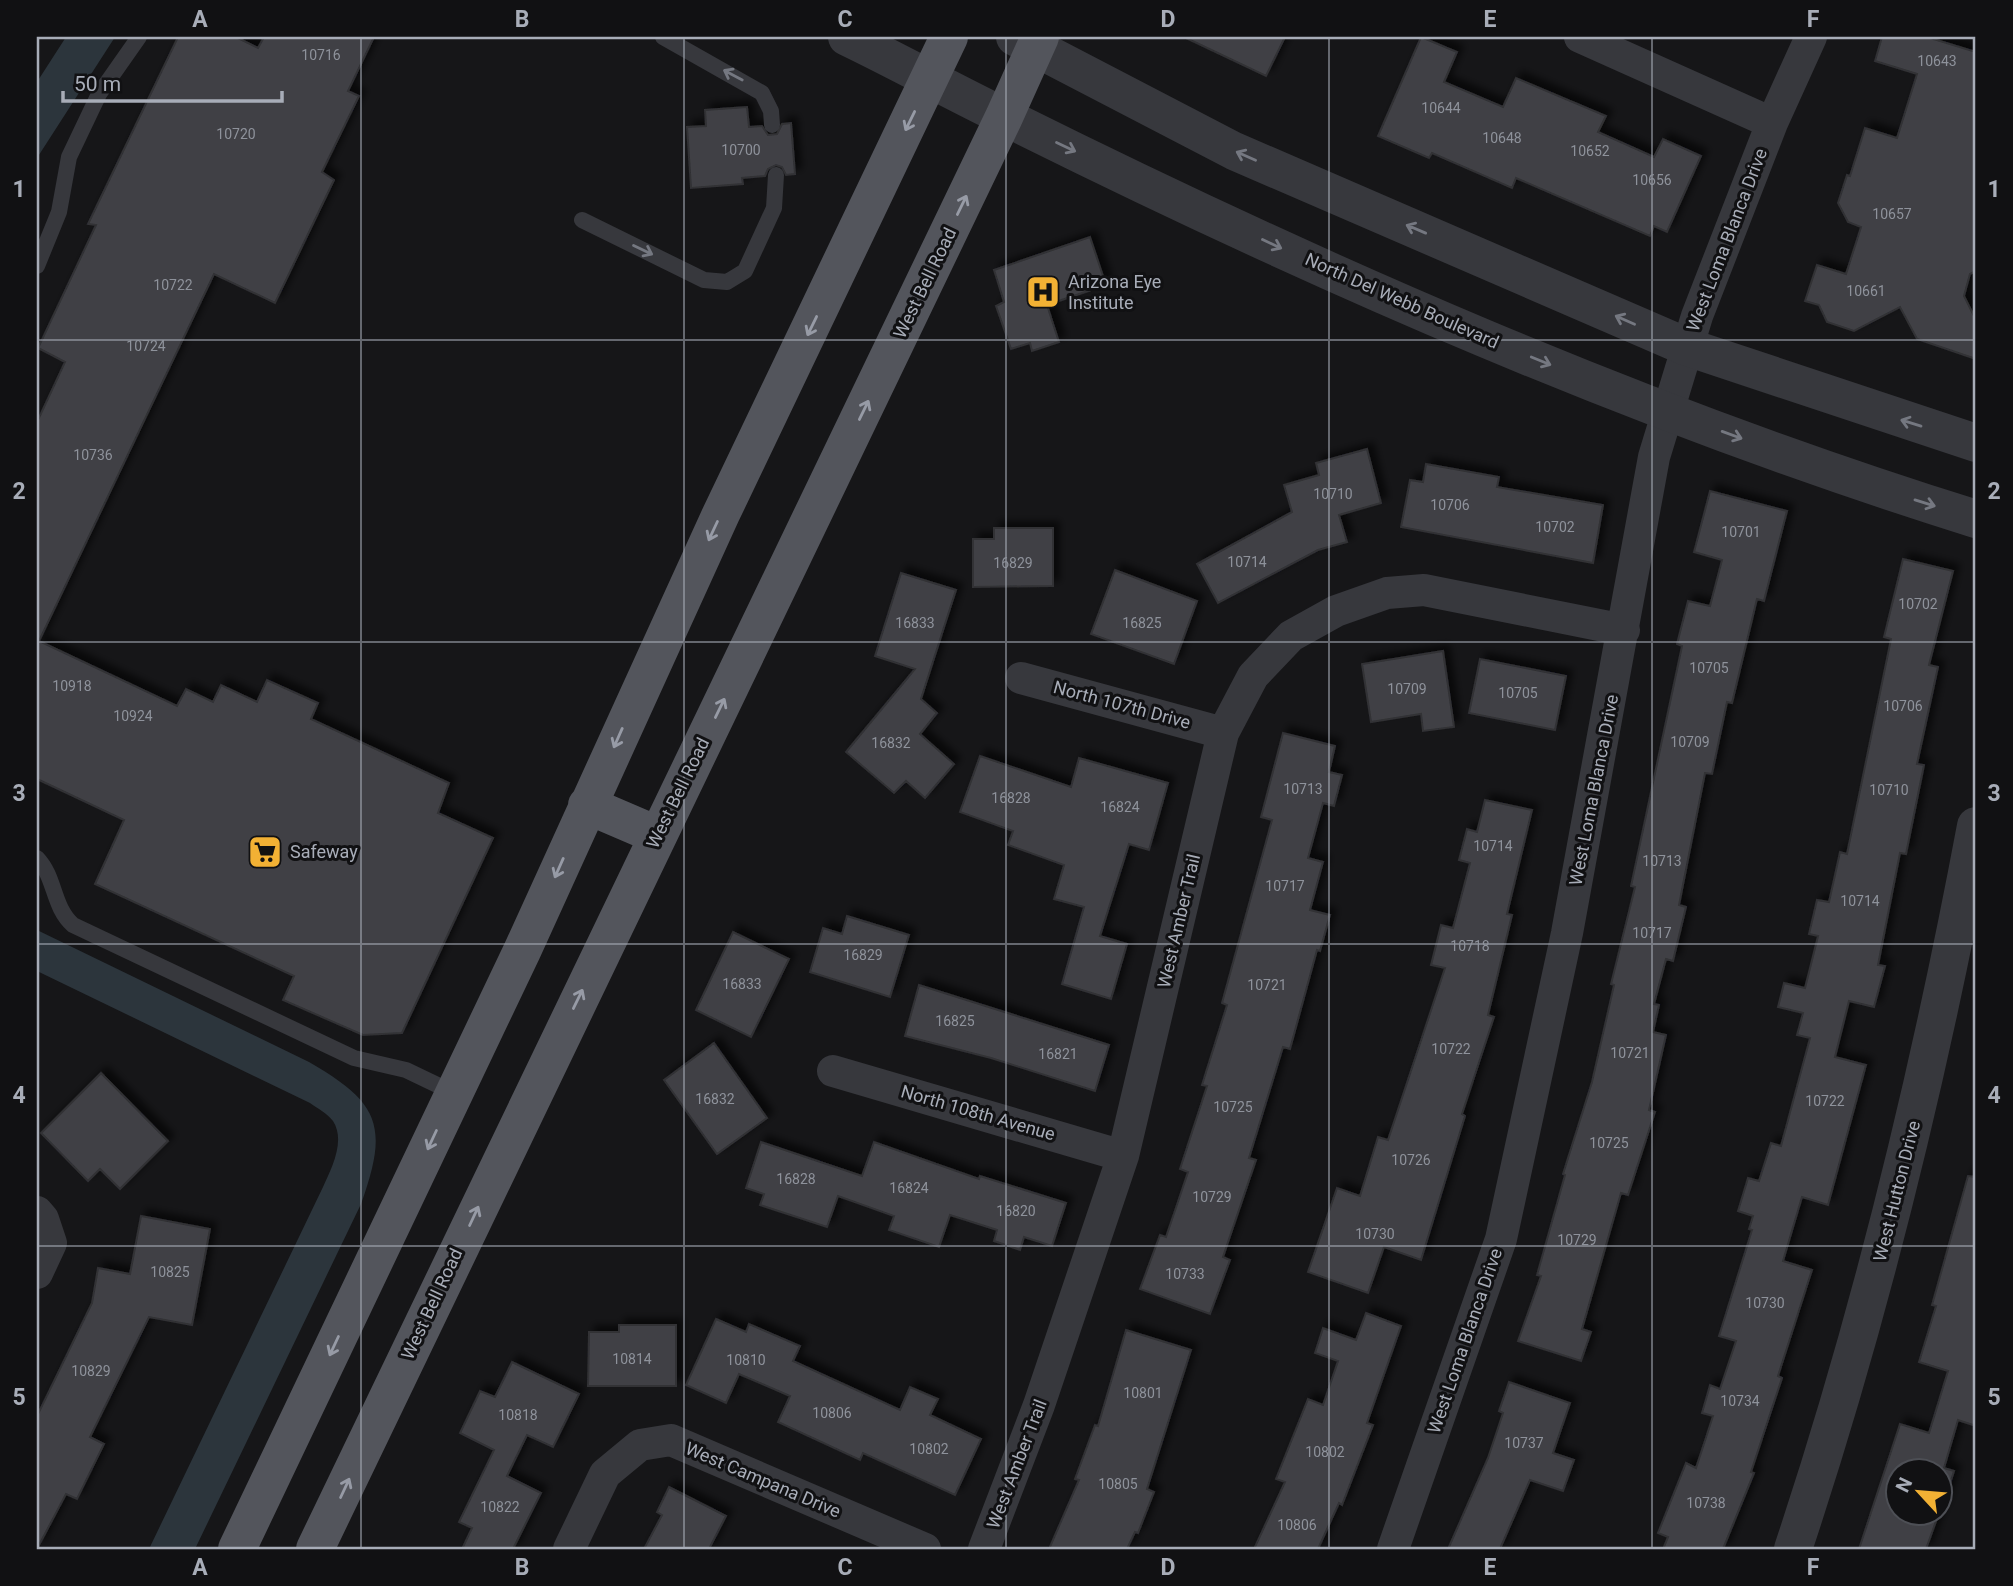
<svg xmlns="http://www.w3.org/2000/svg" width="2013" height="1586" font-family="Roboto,sans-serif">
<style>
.water{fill:#2c353c}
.building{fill:#404145;stroke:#303034;stroke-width:2;filter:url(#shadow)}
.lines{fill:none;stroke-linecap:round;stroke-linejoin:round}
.service{stroke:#37383d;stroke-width:16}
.minor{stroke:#37383d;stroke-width:32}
.tertiary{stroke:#37383d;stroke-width:38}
.primary{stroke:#53555c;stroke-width:38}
.oneway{stroke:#757881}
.oneway2{stroke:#979ba6}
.grid{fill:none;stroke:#a8adb8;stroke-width:2;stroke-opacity:0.55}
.labels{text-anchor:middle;stroke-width:6;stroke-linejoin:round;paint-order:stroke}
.number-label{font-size:14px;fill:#8e929b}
.street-label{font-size:18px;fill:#a8adb8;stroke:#111113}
.poi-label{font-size:18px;fill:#a8adb8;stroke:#111113;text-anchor:start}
.neatline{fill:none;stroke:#a8adb8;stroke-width:2.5}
.grid-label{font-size:23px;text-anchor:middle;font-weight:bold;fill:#a8adb8}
</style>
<defs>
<filter id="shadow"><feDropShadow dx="6" dy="-6" stdDeviation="3.5" flood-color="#0009"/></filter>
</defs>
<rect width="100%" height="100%" fill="#161618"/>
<!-- water -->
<path class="water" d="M66 37H115L37 158V82Z
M37 930 309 1062C380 1103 389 1126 361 1204L195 1549H149L323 1187C331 1169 346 1141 333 1121 328 1114 317 1108 310 1103L37 971Z"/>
<!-- building -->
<path class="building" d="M178 37H236L258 48 264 37H374L348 91 359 96 322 172 334 180 275 303 214 274 39 641 177 706 186 689 213 702 221 685 257 702 267 680 318 703 311 719 449 783 438 813 493 838 402 1033 363 1035 283 1000 294 976 95 884 124 820 37 779V422L65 362 38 348 96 225 88 224Z
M1184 37H1285L1266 76Z
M1421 37 1457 52 1444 82 1503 107 1516 78 1606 116 1598 132 1654 157 1663 139 1701 156 1667 232 1654 226 1650 236 1516 178 1512 188 1432 153 1429 158 1378 136Z
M1882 37H1927L1976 52V271L1970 274 1964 296 1976 320V359L1917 339 1900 307 1854 331 1827 322 1819 305 1805 301 1817 265 1846 274 1861 227 1848 222 1838 203 1847 175 1850 176 1865 128 1897 138 1917 74 1875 61Z
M747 107 749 127 762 126 768 135 777 134 782 124 791 123 795 174 786 175 782 167 776 165 768 169 765 176 742 178 743 184 691 188 687 127 706 126 705 110Z
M1090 237 1106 285 1047 305 1059 342 1032 351 1030 343 1011 349 996 306 1004 302 994 270Z
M1367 449 1381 503 1339 515 1347 542 1318 550 1218 603 1197 564 1292 512 1284 485 1319 475 1316 463Z
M1426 464 1499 477 1497 487 1603 505 1593 563 1401 527 1410 480 1423 482Z
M1710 491 1787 511 1764 601 1757 599 1732 703 1727 702 1712 774 1705 773 1679 905 1686 907 1673 961 1666 959 1654 1004 1659 1005 1653 1032 1666 1035 1649 1110 1655 1112 1628 1195 1621 1193 1582 1329 1591 1332 1581 1361 1518 1341 1541 1276 1537 1275 1565 1175 1563 1174 1592 1082 1614 985 1611 984 1635 887 1631 886 1682 646 1677 644 1688 601 1710 606 1722 560 1694 552Z
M994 528H1053V586L973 587V539H994Z
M1903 559 1953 571 1929 665 1938 667 1917 764 1924 765 1906 854 1900 853 1878 965 1885 966 1874 1007 1849 1001 1835 1057 1866 1065 1828 1205 1802 1197 1783 1261 1812 1270 1778 1376 1782 1378 1751 1472 1754 1473 1723 1549H1663L1668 1537 1658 1533 1686 1463 1696 1468 1713 1416 1702 1413 1710 1385 1720 1389 1736 1341 1719 1336 1752 1230 1749 1229 1753 1216 1738 1211 1748 1178 1759 1181 1771 1143 1781 1146 1810 1038 1797 1035 1803 1013 1778 1007 1784 983 1805 988 1818 936 1809 934 1817 900 1829 902 1840 852 1847 854 1891 639 1884 637Z
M1115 570 1197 601 1174 664 1091 634Z
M901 573 956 590 921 699 937 713 920 734 954 764 925 798 906 781 894 793 846 752 915 669 875 656Z
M1443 651 1454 727 1423 731 1421 714 1371 722 1362 664Z
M1480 659 1566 676 1555 730 1469 713Z
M1283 733 1335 746 1329 772 1342 775 1334 806 1323 803 1308 858 1323 862 1310 910 1330 915 1320 951 1317 950 1290 1049 1283 1047 1249 1158 1256 1160 1223 1257 1230 1260 1210 1314 1140 1289 1160 1235 1166 1237 1188 1172 1180 1169 1207 1086 1202 1085 1227 1005 1222 1003 1272 820 1261 817Z
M980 756 1071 787 1079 758 1168 783 1149 850 1129 844 1100 936 1127 944 1111 999 1062 984 1084 907 1054 899 1064 865 1008 845 1013 831 960 812Z
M1485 800 1532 810 1507 914 1512 915 1488 1015 1494 1017 1462 1114 1465 1116 1421 1260 1384 1247 1368 1293 1308 1272 1337 1188 1360 1196 1378 1137 1388 1140 1445 968 1431 965 1441 925 1453 928 1470 863 1459 860 1467 829 1477 832Z
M847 916 909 935 890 997 810 972 823 928 842 934Z
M733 932 789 959 751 1037 696 1010Z
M919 985 1109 1045 1095 1091 991 1058 905 1036Z
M714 1043 767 1118 717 1154 664 1080Z
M101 1073 168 1141 120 1189 100 1169 88 1181 41 1133Z
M761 1142 862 1176 874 1142 979 1179 980 1176 1066 1203 1052 1246 1024 1237 1020 1250 994 1241 997 1230 950 1215 939 1247 889 1230 894 1216 838 1196 827 1227 760 1205 764 1194 746 1188Z
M1968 1176 1976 1177V1426L1958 1420 1944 1468 1954 1471 1942 1509 1940 1510V1471H1898V1513H1939L1926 1549H1859L1900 1424 1929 1433 1948 1371 1919 1362 1936 1306 1932 1305Z
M141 1216 210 1229 192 1325 149 1317 90 1437 104 1444 77 1499 66 1494 37 1549V1416L92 1303 98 1268 130 1274Z
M1366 1313 1401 1326 1367 1423 1373 1425 1342 1505 1339 1503 1318 1549H1254L1285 1482 1276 1479 1308 1399 1323 1405 1338 1361 1315 1353 1323 1328 1356 1340Z
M716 1319 746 1332 749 1324 800 1346 793 1361 900 1410 910 1387 938 1399 930 1415 981 1439 955 1495 863 1453 860 1460 778 1422 790 1396 739 1374 726 1403 686 1385Z
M619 1325H676V1386H588L589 1332H619Z
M1126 1330 1191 1350 1147 1489 1154 1492 1138 1533 1135 1532 1127 1549H1049L1079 1480 1075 1479 1095 1425 1098 1426Z
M512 1362 579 1394 553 1447 527 1435 507 1476 541 1493 513 1549H462L472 1528 459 1522 494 1450 460 1433 480 1391 495 1397Z
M1509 1382 1570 1403 1553 1453 1574 1460 1563 1491 1530 1480 1500 1549H1448L1488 1458 1503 1413 1499 1411Z
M669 1487 726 1516 709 1549H644L662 1515 657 1512Z"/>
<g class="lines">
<!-- service -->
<path class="service" d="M663 37 762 93 771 111 772 125
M582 220 704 280 727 282 745 271 774 208 776 175
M37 266 59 212 69 157 99 94 139 37
M37 858C56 878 52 906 73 925L354 1058 406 1070 454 1093"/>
<!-- minor -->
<path class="minor" d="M1580 37 1772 123
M1021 678 1223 733
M833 1071 1123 1156
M37 1212 43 1219 51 1243 37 1273
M569 1549 605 1474 640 1445 671 1440 925 1549
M984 1549 1039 1405 1123 1156 1223 733 1253 676 1291 636 1336 611 1387 593 1424 590 1624 630
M1393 1549 1501 1239 1567 933 1654 457 1697 316 1772 123 1811 37"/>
<!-- tertiary -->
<path class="tertiary" d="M847 37C901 63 953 92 1007 118 1320 274 1642 415 1976 519
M1015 37 1234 151 1687 347 1976 443
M1793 1549C1872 1312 1930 1071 1976 826"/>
<!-- primary -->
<path class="primary" d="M587 805 657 835
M237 1549 522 951 721 514 949 37
M315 1549 1004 117 1040 37"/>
</g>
<!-- one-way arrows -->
<defs><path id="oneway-shaft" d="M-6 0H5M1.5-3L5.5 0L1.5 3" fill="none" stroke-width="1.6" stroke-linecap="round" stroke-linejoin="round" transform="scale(1.75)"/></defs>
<g class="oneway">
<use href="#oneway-shaft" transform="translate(733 75) rotate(-152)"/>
<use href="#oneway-shaft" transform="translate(1066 147) rotate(25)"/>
<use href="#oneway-shaft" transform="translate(1246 156) rotate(-156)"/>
<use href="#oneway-shaft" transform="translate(1416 229) rotate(-157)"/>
<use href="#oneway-shaft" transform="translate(1272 244) rotate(25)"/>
<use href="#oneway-shaft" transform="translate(643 250) rotate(26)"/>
<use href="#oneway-shaft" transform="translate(1625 320) rotate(-156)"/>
<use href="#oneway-shaft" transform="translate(1541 361) rotate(22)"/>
<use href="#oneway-shaft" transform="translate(1911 423) rotate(-163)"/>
<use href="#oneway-shaft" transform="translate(1732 435) rotate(20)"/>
<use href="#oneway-shaft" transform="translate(1925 503) rotate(17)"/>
</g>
<g class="oneway2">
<use href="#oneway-shaft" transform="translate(910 121) rotate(116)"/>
<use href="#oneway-shaft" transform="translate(962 205) rotate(-64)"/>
<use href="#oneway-shaft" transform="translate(812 326) rotate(116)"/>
<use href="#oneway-shaft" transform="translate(864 410) rotate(-64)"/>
<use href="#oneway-shaft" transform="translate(713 531) rotate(115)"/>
<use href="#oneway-shaft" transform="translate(720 708) rotate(-64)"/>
<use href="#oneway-shaft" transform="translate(618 738) rotate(114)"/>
<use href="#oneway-shaft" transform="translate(559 868) rotate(114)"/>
<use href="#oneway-shaft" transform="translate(578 999) rotate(-64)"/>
<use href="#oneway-shaft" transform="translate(432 1140) rotate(115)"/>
<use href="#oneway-shaft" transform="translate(474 1216) rotate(-65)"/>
<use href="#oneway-shaft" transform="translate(334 1346) rotate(115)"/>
<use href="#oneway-shaft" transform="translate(345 1488) rotate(-65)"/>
</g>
<!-- grid -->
<path class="grid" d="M361 37V1549M684 37V1549M1006 37V1549M1329 37V1549M1652 37V1549M37 340H1976M37 642H1976M37 944H1976M37 1246H1976"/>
<!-- icons -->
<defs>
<symbol id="hospital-square" viewBox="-11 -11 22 22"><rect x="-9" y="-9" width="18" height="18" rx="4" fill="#f2b134" stroke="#111113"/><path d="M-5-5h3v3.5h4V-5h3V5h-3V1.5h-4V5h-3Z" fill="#111"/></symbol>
<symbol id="supermarket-square" viewBox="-11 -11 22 22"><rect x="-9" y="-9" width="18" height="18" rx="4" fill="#f2b134" stroke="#111113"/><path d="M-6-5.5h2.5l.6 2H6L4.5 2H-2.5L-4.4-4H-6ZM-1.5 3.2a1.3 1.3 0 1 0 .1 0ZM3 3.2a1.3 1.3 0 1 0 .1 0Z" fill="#111"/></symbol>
</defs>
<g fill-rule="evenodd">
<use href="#hospital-square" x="1024" y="273" width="38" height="38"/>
<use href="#supermarket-square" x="246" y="833" width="38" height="38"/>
</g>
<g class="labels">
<!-- number labels -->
<g class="number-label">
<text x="321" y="60">10716</text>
<text x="1937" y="66">10643</text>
<text x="1441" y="113">10644</text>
<text x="236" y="139">10720</text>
<text x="1502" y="143">10648</text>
<text x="741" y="155">10700</text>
<text x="1590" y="156">10652</text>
<text x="1652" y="185">10656</text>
<text x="1892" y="219">10657</text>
<text x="173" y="290">10722</text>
<text x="1866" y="296">10661</text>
<text x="146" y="351">10724</text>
<text x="93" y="460">10736</text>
<text x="1333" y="499">10710</text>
<text x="1450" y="510">10706</text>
<text x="1555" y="532">10702</text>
<text x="1741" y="537">10701</text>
<text x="1247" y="567">10714</text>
<text x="1013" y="568">16829</text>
<text x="1918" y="609">10702</text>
<text x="915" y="628">16833</text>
<text x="1142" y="628">16825</text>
<text x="1709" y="673">10705</text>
<text x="72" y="691">10918</text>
<text x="1407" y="694">10709</text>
<text x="1518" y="698">10705</text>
<text x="1903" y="711">10706</text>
<text x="133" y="721">10924</text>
<text x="1690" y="747">10709</text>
<text x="891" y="748">16832</text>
<text x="1303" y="794">10713</text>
<text x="1889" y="795">10710</text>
<text x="1011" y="803">16828</text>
<text x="1120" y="812">16824</text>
<text x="1493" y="851">10714</text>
<text x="1662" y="866">10713</text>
<text x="1285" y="891">10717</text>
<text x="1860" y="906">10714</text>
<text x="1652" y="938">10717</text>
<text x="1470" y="951">10718</text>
<text x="863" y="960">16829</text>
<text x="742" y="989">16833</text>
<text x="1267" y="990">10721</text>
<text x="955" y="1026">16825</text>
<text x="1451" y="1054">10722</text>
<text x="1630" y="1058">10721</text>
<text x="1058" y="1059">16821</text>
<text x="715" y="1104">16832</text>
<text x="1825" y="1106">10722</text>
<text x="1233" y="1112">10725</text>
<text x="1609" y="1148">10725</text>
<text x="1411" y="1165">10726</text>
<text x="796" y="1184">16828</text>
<text x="909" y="1193">16824</text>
<text x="1212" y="1202">10729</text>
<text x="1016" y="1216">16820</text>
<text x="1375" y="1239">10730</text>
<text x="1577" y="1245">10729</text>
<text x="170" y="1277">10825</text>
<text x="1185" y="1279">10733</text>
<text x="1765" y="1308">10730</text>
<text x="632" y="1364">10814</text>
<text x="746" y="1365">10810</text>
<text x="91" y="1376">10829</text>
<text x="1143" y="1398">10801</text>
<text x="1740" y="1406">10734</text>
<text x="832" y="1418">10806</text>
<text x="518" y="1420">10818</text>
<text x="1524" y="1448">10737</text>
<text x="929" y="1454">10802</text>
<text x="1325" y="1457">10802</text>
<text x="1118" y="1489">10805</text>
<text x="1706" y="1508">10738</text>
<text x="500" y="1512">10822</text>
<text x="1297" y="1530">10806</text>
</g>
<!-- street labels -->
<g class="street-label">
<text transform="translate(1727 240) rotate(-69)" y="6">West Loma Blanca Drive</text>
<text transform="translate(925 283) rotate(-64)" y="6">West Bell Road</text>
<text transform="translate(1402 301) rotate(24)" y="6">North Del Webb Boulevard</text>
<text transform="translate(1122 705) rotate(15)" y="6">North 107th Drive</text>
<text transform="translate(1594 790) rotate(-79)" y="6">West Loma Blanca Drive</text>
<text transform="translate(678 793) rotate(-64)" y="6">West Bell Road</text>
<text transform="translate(1179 921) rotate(-77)" y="6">West Amber Trail</text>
<text transform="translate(978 1113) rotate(16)" y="6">North 108th Avenue</text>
<text transform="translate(1897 1191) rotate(-76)" y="6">West Hutton Drive</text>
<text transform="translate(432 1304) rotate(-65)" y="6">West Bell Road</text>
<text transform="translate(1465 1341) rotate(-71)" y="6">West Loma Blanca Drive</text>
<text transform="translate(1017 1464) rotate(-69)" y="6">West Amber Trail</text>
<text transform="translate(763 1480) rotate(23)" y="6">West Campana Drive</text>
</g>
<!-- poi labels -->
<g class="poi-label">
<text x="1068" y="288">Arizona Eye<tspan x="1068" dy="21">Institute</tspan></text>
<text x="290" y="858">Safeway</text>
</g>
</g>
<!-- border -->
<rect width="2013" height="1586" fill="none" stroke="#111113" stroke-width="77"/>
<!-- north arrow -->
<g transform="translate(1919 1492) rotate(296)"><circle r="33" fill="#111113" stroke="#4d4f55" stroke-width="2"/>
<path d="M0-5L12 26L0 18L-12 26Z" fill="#f2b134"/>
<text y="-10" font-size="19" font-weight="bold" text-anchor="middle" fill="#a8adb8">N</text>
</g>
<!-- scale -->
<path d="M63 91v10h219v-10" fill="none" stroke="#a8adb8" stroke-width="3.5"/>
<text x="74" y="91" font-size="21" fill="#a8adb8" stroke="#111113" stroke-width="5" paint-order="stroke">50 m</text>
<rect x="38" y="38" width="1936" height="1510" class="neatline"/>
<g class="grid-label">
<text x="200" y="27">A</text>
<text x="522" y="27">B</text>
<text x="845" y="27">C</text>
<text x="1168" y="27">D</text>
<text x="1490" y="27">E</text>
<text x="1813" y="27">F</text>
<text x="19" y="197">1</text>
<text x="1994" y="197">1</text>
<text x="19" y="499">2</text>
<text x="1994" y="499">2</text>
<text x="19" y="801">3</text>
<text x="1994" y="801">3</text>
<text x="19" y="1103">4</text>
<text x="1994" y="1103">4</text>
<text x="19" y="1405">5</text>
<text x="1994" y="1405">5</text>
<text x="200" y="1575">A</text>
<text x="522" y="1575">B</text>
<text x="845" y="1575">C</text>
<text x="1168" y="1575">D</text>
<text x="1490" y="1575">E</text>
<text x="1813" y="1575">F</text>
</g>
</svg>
